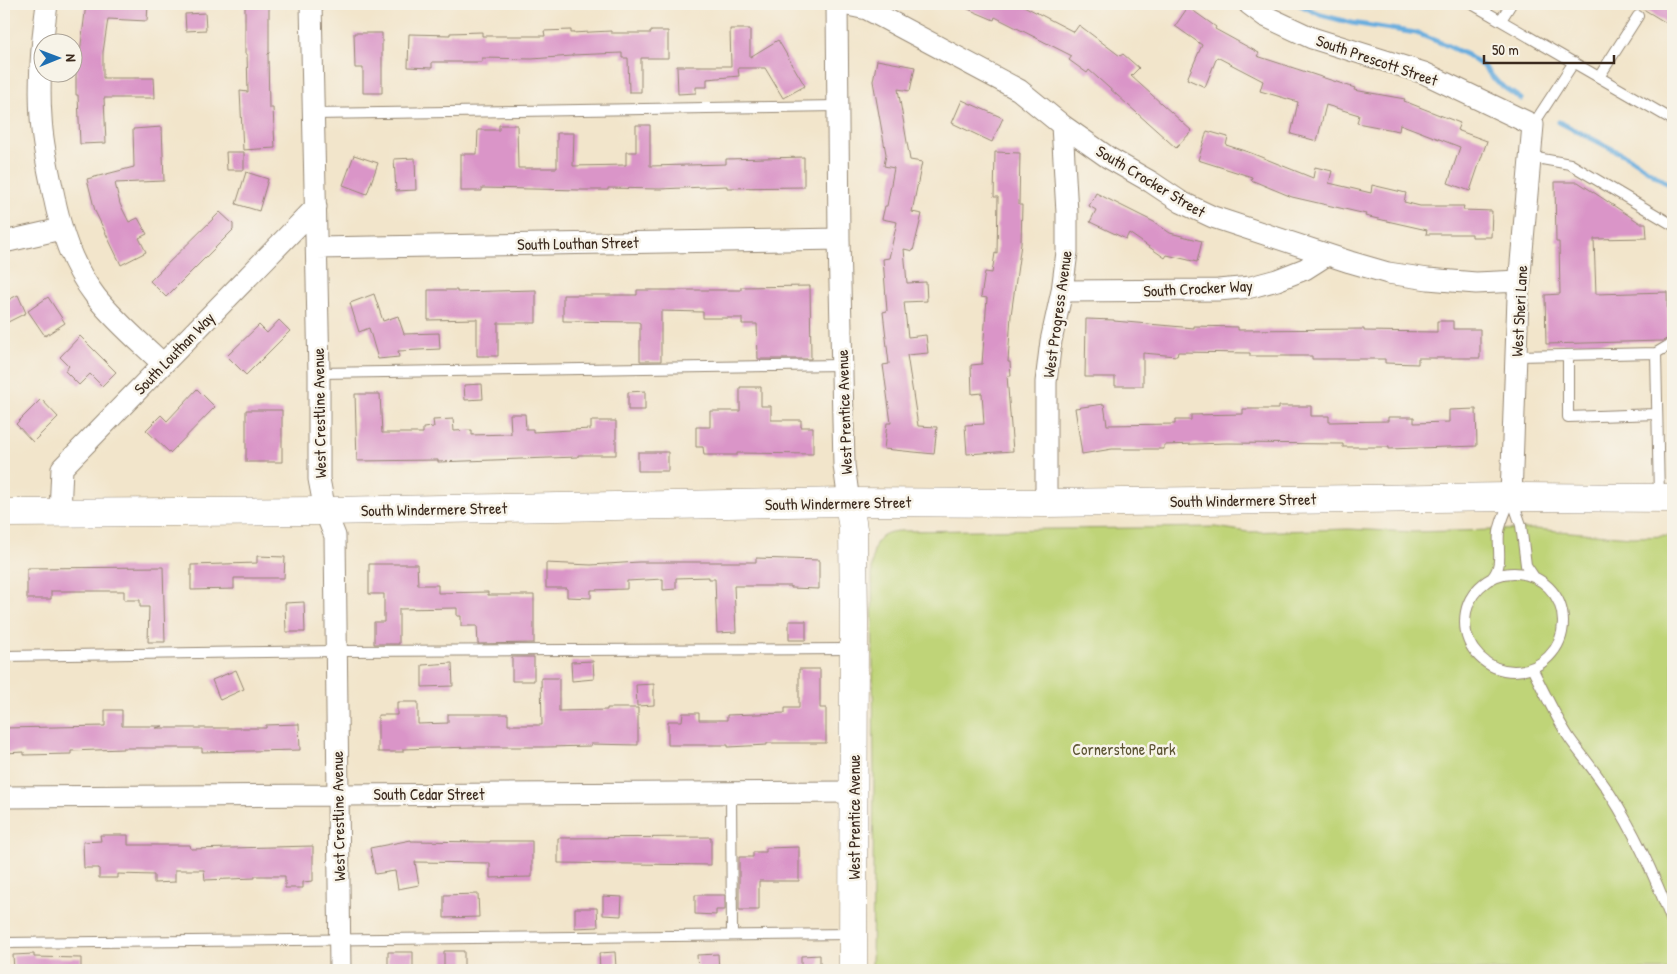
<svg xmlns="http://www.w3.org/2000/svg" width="1677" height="974" font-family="'Patrick Hand',sans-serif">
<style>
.green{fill:#bfd478;stroke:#7d7f4b}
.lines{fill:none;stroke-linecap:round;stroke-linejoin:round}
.stream{stroke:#69adde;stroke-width:5}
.building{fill:#da95c8}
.lane-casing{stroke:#968874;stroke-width:12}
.street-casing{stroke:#968874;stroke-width:23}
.secondary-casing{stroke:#968874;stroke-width:29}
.lane{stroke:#fff;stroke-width:10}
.street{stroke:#fff;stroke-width:21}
.secondary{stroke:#fff;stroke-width:28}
.labels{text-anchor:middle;stroke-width:5;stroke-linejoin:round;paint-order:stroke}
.street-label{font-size:16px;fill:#3b2a1e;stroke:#f7f3e8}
.park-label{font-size:16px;fill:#5c5434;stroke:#f7f3e8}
</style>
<rect width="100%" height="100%" fill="#f7f3e8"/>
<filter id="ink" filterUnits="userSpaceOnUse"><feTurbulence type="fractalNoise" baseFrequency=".02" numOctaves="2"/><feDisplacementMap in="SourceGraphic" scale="10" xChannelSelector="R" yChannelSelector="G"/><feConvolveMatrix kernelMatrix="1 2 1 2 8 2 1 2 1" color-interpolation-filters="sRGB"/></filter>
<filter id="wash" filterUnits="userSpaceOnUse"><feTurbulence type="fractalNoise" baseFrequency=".0096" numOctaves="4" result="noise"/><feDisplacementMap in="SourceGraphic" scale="20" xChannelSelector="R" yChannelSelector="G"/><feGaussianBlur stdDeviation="1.12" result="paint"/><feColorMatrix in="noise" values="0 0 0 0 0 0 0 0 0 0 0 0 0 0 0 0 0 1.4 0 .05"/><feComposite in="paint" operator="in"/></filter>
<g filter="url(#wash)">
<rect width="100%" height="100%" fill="#f2e5cb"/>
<!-- green -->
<path class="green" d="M1216 527 1248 532 1348 529 1412 532 1535 529 1630 537 1673 536V970H872L874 777 872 564C874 543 877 532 900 531Z"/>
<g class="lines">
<!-- stream -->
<path class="stream" d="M1298 4 1321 15 1352 23 1416 33 1444 44 1467 55 1484 67 1498 83 1521 99
M1559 122 1630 158 1673 187"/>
</g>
<g id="blocks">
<!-- building -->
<path class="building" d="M86 4H148L147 21 108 19 103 52V78H154L155 98H104L106 143 80 144 78 95H76V53H80Z
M245 4H269V53L268 54 269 108H273L275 148 243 150 240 91 248 92 247 54H245Z
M956 4H1020L1074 32 1079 25 1120 56 1123 54 1139 68 1131 76 1192 131 1176 148 1089 70 1087 73 1069 60 1072 56 995 17 994 20Z
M1635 4H1673V27Z
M1188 7 1216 27 1215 29 1259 53 1257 56 1355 88 1354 90 1405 99 1404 101 1460 123 1457 130 1487 141 1470 191 1448 183 1460 147 1400 124 1399 131 1357 123 1359 115 1326 105 1317 141 1291 134 1298 102 1260 91 1263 81 1217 57 1205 87 1187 79 1202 45 1175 26Z
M205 13 206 30 186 31 185 14Z
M730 29H750V57L778 40 805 86 783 98 765 68H738L739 76 707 79V87H696V93L678 94 677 66H731Z
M571 30V33L611 31V33H651V31H668V58H641V92H629L628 58H622V53L572 55V56L532 59 482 58V62H432V68L408 67 409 34 450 35V33L482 32V36H545L544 31Z
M354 33H382V93H363V68H355Z
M877 60 915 67 910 91 898 89 910 160 922 162 912 212 922 214 913 251 904 249 907 283 926 282 927 301 904 302 908 337 926 335 928 353 907 355 918 426 937 427 934 454 884 449 887 423H891L883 365 889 364 883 312 887 311 883 259 889 258 897 222 882 219 885 206H887L894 168 884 166 886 154 873 81Z
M962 100 1003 118 992 142 952 123Z
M499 125H517L518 168H557V133H574L573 166 626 165V152H636V125H650V166L726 164V159L804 157V187L727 188V186L660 189 608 188V190H581L482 188V191H461V154H477L478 130H499Z
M162 127 164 181 115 183 120 204 129 222 138 218 147 234 139 238 146 252 121 265 95 211 87 179 134 167 133 129Z
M1207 131 1228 137 1226 145 1251 153 1313 178 1315 167 1332 171 1329 183 1371 193 1372 185 1406 193 1404 202 1420 206H1464L1463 210 1492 211 1491 237H1472V234H1426L1427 230 1365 216 1366 214 1292 197 1251 180 1252 177 1198 160Z
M226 152H244V170H227Z
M995 152 1020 153 1019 205H1022L1021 244 1011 315 1008 362H1010L1011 376H1007L1013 451 967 454 965 425 984 424 982 393 972 394 971 365 982 364 987 298 981 297 985 272 992 273 995 253 997 254 998 197H994Z
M354 155 378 163 367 194 343 185Z
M415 158 416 190 396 191 394 159Z
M246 172 268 179 259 211 236 204Z
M1555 182H1578L1640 223H1646L1647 238 1594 239 1596 294 1667 292 1668 338 1663 341 1546 344 1545 295 1560 294 1559 242H1556Z
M1096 193 1154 222 1170 233 1202 241 1197 262 1167 255 1165 258 1129 233 1126 239 1090 222 1096 210 1089 206Z
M220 212 233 224V230L166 297 150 281Z
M810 286 811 359H758L757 324H742V318H703V312L661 311V361H640V323L638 322 563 321V295H637V290H741V287Z
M428 290H457V292L536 290V323H498V356H477V319L428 320Z
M374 294 383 321 398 316 404 334 439 333 440 349 398 351 399 357 378 359 369 328 359 332 350 303Z
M18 295 26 313 4 324V302Z
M48 297 65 323 45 336 28 311Z
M1086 319 1114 320V321L1194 328V326L1238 327V330L1364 329V331L1437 332V321H1453V329H1480V358H1418V364L1385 363V359H1312V356H1250V353L1178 352 1177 356 1143 353V386H1115V377H1085Z
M279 320 290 331 246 375 227 356 259 325 267 333Z
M80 336 116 372 102 386 90 374 79 385 65 371 69 366 60 357Z
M482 384 483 399 465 400 464 385Z
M740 387H761V406H771V420H801V427H813V454L737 453V455H704L703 447H696V427H710V411H740Z
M197 389 215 407 170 453 146 430 161 415 167 421Z
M645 391V410H628V392Z
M355 394H380L382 433H423V428L434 427 433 420 453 419 454 431 472 430V435L511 434 510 414H525L526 429H533V432L591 429V421H616V455H578V457L549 458 438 462V460L357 461Z
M41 399 58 417 33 442 16 424Z
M1104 404 1107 425 1175 424V420H1191V415L1243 414V409H1279V406H1311V416H1329V422L1388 421V417H1414V423L1449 422V410L1476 409 1477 446 1389 449V447H1343V444L1226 443 1164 445V449H1112L1082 454 1075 408Z
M246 410H282V462H246Z
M638 452H668V471H638Z
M257 556 285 557 284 578H234V589L191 590V565L257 563Z
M756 558 819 560V589L791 588V586H734L736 632 717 633 715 579H709V577L676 578V589L663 590V579L627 581V589L591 590V598L567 597V588H546V563L591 565 639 562H756Z
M369 564H417L418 585H438V593L488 592V595H534V643L478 644 477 626H461V616H457V608L399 609V644H374V622H384V594H369Z
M163 567 165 642H148L149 607H140V600H124V591H51V599H27V568Z
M304 602 305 632H286L285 603Z
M789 621H806V640H789Z
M512 657H534V681H512Z
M593 661 594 679 572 681 571 662Z
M452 663 453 686 422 687V665Z
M799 669H820V708H826V743H767V745L728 747V745H668V721H682L683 713H699V720H727V715L785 713V708H799Z
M236 670 244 689 220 700 212 680Z
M541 678H559V711L607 710V708H638V745L591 744V746L546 747H472L403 749V752H378V715H397V702H418V724L448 723V714H508V725H542Z
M654 684V705L637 706 636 685Z
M105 710H122V726H163L156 728H266V725L299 724 300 750 202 752V748H123V749L71 751V754L24 755V752L4 753V728L105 726Z
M100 835H128V845H190L191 849 313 846V881L303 882V888H285V876H255V878L205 880 204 870H175V882L154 883V875L118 874V878H99V868H84L83 842 101 841Z
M711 837V865L558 863V838Z
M411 840V841L490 842V841H532V877L490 878V863L415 862 419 885 398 889 395 871 375 874 370 848Z
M799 847V881H759V910H739V857H753V852H766V848Z
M478 894 479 917 444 918V895Z
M695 895H725V910H716V915L695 914Z
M603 896 622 897 621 916 603 915Z
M575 908H597L598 927 575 928Z
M444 951H464V970H444Z
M388 952H413V970H388Z
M615 952 616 968 600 969 599 953Z
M34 954V957L81 958V970H14L13 955Z
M718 954 719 970H698L697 955Z
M820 955V970H801V956Z"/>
</g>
</g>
<g filter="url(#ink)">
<use href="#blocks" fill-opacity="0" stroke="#968874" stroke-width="1"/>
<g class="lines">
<defs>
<path id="lane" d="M1472 4 1673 120
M1501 20 1511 4
M1599 77 1638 16
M314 114 838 106
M1533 125 1574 62
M1531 157 1570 164 1673 225
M1656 353 1673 343
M1568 355V417L1657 414
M1516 356 1656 353 1659 497
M319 373 842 365
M1512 499 1521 525 1526 565 1534 577
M1465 622a49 49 0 1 1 98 0a49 49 0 1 1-98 0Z
M1492 578C1504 565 1497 548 1499 532 1501 520 1507 509 1511 498
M4 656 336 651 853 649
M1532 668C1544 692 1555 716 1570 739 1583 757 1598 775 1610 794 1636 834 1656 879 1673 924
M731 792 732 935
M4 943 853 934"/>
<path id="street" d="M47 4C42 41 38 79 41 117 42 143 48 168 53 192 61 232 71 264 96 297 116 322 140 342 163 364
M311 4 319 373V479L325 511 335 536 340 970
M837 4 839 239 844 465 849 502
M843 4 867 9 1019 90 1062 125 1109 158 1151 182 1181 202 1213 217 1350 262 1388 273 1428 279 1476 283 1520 281
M1249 4 1265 16 1312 38 1424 73 1533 125 1518 297 1511 497
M4 242 61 229
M317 248 839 239
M1062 291 1218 290 1251 287 1277 280 1305 269 1327 255
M1046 503V382L1051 341 1062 291 1067 252V213L1062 125
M60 512 62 468 316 207
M4 797 855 792"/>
<path id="secondary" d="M849 502 853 529 854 622 853 970
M4 513 325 511 849 502 1046 503 1511 497 1673 498"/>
</defs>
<!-- lane casing -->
<use href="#lane" class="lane-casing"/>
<!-- street casing -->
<use href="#street" class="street-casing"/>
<!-- secondary casing -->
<use href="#secondary" class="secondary-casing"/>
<!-- lane -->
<use href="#lane" class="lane"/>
<!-- street -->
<use href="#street" class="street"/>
<!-- secondary -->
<use href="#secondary" class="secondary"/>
</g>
</g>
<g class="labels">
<!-- street labels -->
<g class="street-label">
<text transform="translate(1377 60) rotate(19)" y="6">South Prescott Street</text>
<text transform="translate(1151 181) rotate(31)" y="6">South Crocker Street</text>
<text transform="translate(578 243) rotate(-1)" y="6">South Louthan Street</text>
<text transform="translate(1198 288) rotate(-3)" y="6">South Crocker Way</text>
<text transform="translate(1519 311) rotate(-87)" y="6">West Sheri Lane</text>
<text transform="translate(1057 314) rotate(-82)" y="6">West Progress Avenue</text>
<text transform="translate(174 353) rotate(-46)" y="6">South Louthan Way</text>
<text transform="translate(844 412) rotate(-92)" y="6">West Prentice Avenue</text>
<text transform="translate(319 413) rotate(-91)" y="6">West Crestline Avenue</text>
<text transform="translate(1243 500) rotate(-1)" y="6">South Windermere Street</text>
<text transform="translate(838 503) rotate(-1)" y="6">South Windermere Street</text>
<text transform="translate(434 509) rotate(-1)" y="6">South Windermere Street</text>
<text x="429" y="800">South Cedar Street</text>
<text transform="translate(338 816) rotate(-91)" y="6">West Crestline Avenue</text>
<text transform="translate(854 817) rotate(-90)" y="6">West Prentice Avenue</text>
</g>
<!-- park labels -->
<g class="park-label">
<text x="1124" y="755">Cornerstone Park</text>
</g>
</g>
<!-- margin -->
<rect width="1677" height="974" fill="none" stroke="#f7f3e8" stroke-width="20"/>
<!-- north arrow -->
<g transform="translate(58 58) rotate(89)"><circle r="24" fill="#f7f3e8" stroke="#aca397"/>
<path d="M0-4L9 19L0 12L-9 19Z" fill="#1f6fb2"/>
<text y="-8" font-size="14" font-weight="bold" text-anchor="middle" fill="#3b2a1e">N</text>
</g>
<!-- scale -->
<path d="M1484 55v8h130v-8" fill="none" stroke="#3b2a1e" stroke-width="2.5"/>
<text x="1492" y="55" font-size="15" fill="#3b2a1e" stroke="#f7f3e8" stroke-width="4" paint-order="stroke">50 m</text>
</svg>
